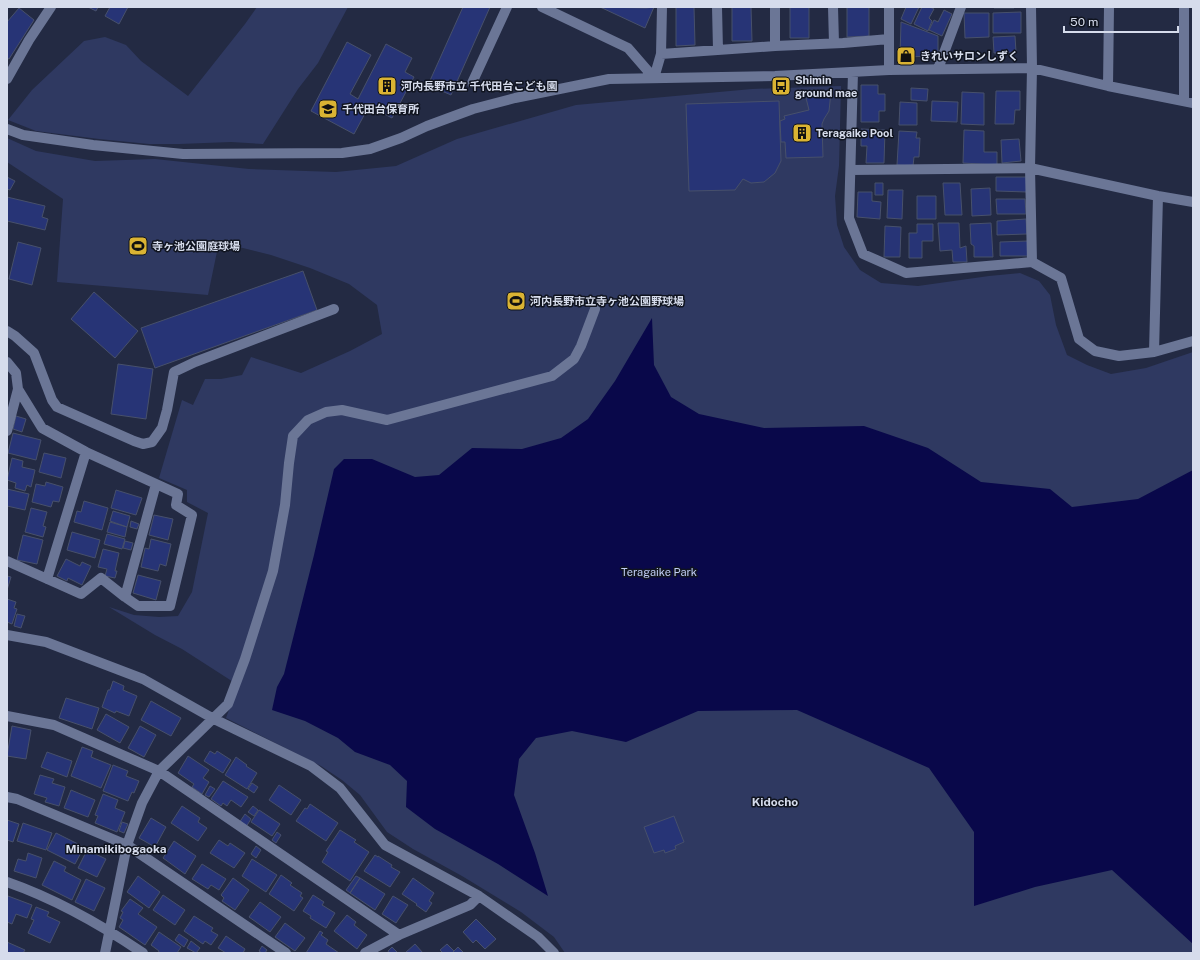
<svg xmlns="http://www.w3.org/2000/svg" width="1200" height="960" font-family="'Public Sans','Noto Sans JP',sans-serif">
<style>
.green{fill:#2f3961}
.water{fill:#09084a}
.building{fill:#273476;stroke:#47506b}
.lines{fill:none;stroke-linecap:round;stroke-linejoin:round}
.minor{stroke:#6b7696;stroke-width:10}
.labels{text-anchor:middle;stroke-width:3;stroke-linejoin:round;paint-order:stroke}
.poi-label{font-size:11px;font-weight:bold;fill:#d6dcec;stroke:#10141f;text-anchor:start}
.park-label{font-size:11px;fill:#c0cdf5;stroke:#10141f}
.neighbourhood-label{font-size:12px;font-weight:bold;fill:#d6dcec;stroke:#10141f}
</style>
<rect width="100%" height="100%" fill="#232a43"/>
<!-- green -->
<path class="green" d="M257 7H348L318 63 298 89 263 144 231 142 179 144H149L99 139 36 131 8 120 32 90 84 41 105 37 126 45 141 61 188 96 245 24Z
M841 86 839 166 835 196 837 225 844 247 860 270 881 283 918 286 989 276 1020 273 1039 281 1050 295 1056 325 1067 355 1087 365 1111 374 1146 368 1193 352V953H565L554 937 521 912 462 876 413 849 387 832 360 795 342 780 321 766 226 718 238 685 182 649 155 635 109 607 134 615 159 617 178 616 192 592 208 513 187 502V490L159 478 182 400 193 405 205 379H221L242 375 251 357 301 373 350 351 382 334 377 305 349 284 310 268 271 255 219 242 208 295 57 282 63 199 7 162V138L36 151 95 161 155 159 249 169 336 172 396 166 457 139 576 105 752 89Z"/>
<!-- water -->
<path class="water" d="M652 318 654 365 671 397 699 414 764 428 864 426 928 448 981 482 1050 489 1072 507 1138 499 1193 470V944L1112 870 1035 887 974 906V832L929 768 797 710 698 711 626 742 572 731 536 738 519 759 514 795 535 853 548 896 498 864 435 829 406 807 407 781 390 765 355 752 338 738 305 721 272 710 277 687 284 674 314 555 334 469 344 459H372L415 477 439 475 472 448 522 449 561 438 588 419 615 381Z"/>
<!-- building -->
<path class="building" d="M88 7H98L96 11Z
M110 7H128L119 24 105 16Z
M463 7H490L451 95 428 85Z
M600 7 646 8 654 7 645 28Z
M676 7H694L695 45 676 46Z
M732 7H751L752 41H732Z
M790 7H809V38H790Z
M847 7H869V36L847 37Z
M906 7H919L911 24 901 19Z
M922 7H930L934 9 929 18 932 21 928 31 914 24Z
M994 7H1014V8H994Z
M19 8 34 20 9 59 7 58V22Z
M944 10 952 14 942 36 929 30 934 20 938 22Z
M1021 12V33H993V13Z
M964 13H989V37L965 38Z
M901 22 938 36V56L900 57Z
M1015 36 1016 52 994 53 993 37Z
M347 42 371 55 350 94 358 99 386 44 412 58 405 72 414 77 392 118 369 106 354 134 311 111Z
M861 85H878V94H885V111H879V122H861Z
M911 88 928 89 927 101 911 100Z
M996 91H1020V110H1015L1014 124H995Z
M831 92 829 111 824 119 822 124 823 157 786 158 785 142H781L780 121 785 119 784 116 809 110 806 98Z
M962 92 984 93V125L961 124Z
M779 101 781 161 775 173 764 182 751 183 743 179 735 190 689 191 686 104Z
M932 101 958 102 957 122 931 121Z
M900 102 917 103V125H899Z
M861 129 885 130 884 163H866L867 146H861Z
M964 130 984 131V152H997V165L963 163Z
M899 131 917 132 916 138H920L919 157H914L913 166 897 165Z
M1019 139 1021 161 1002 163 1001 140Z
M7 177 15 181 10 190 7 189Z
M996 177H1027V192L996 191Z
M875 183H883V195H875Z
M943 183H960L962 215H945Z
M990 188 991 215 972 216 971 189Z
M888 190H903L902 219 887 218Z
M858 192H872V201L881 202 880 219 857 217Z
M917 196H936V219H917Z
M7 197 45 206 42 217 48 219 45 230 7 221Z
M996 199H1025L1026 214H997Z
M1026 219 1027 234 997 235V221Z
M938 223H959L960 248 966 246 967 262H953L952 250 940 251Z
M991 223 993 257H974V246L971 244 970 224Z
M917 224H933V241H922V258H909V233H917Z
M885 226 901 227 900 257H884Z
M1028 241V256H1000V242Z
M18 242 41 248 32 285 9 279Z
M303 271 317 310 155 368 141 328Z
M94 292 138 331 115 358 71 319Z
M118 364 153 369 146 419 111 414Z
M16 416 26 419 22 432 13 429Z
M13 433 41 440 36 460 8 453Z
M44 453 66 458 61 478 39 472Z
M12 458 23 461 22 467 35 470 31 487 27 485 25 491 15 488 16 483 7 480Z
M46 482 63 487 59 502 53 501 51 507 32 502 36 484 45 486Z
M7 489 29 494 25 510 7 506Z
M116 490 142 498 136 515 111 508Z
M84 501 108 508 102 530 74 522 77 511 81 512Z
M31 508 47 512 43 526 46 527 43 537 25 532Z
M113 511 130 516 127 527 110 521Z
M154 515 173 519 168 540 149 535Z
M131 521 139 524 137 529 130 527Z
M110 522 127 527 125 537 107 532Z
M72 532 100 540 95 558 67 550Z
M107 534 125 539 122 549 104 544Z
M23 535 43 540 37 564 17 560Z
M151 539 171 544 166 566 160 564 158 571 141 567 145 548 149 549Z
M125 541 133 543 131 550 123 548Z
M103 549 119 553 115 571H117L115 578 105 576 107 569 98 567Z
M66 559 80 566 82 562 91 566 82 585 68 578 67 581 57 576Z
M138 575 161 581 156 600 133 593Z
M7 576 11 577 7 590Z
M7 599 16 602 14 608 17 609 12 624 7 622Z
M17 614 25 616 21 628 14 626Z
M113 681 124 686 123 690 137 696 129 716 116 711 115 713 102 707 108 690H110Z
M66 698 99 708 92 729 59 718Z
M151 701 181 718 171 736 141 720Z
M106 714 129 727 120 743 97 730Z
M12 726 31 730 26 759 7 756Z
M140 726 156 735 144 757 128 748Z
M82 747 93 751 91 757 111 765 101 788 71 776Z
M210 751 215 754 217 751 231 760 223 773 204 761Z
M47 752 72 761 67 777 41 767Z
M188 756 209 770 203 778 209 782 202 794 192 787 194 784 178 773Z
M236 757 247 765 246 766 257 773 247 789 225 775Z
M113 765 128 771 126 776 139 781 134 793 132 792 128 801 103 791Z
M40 775 54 779 52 783 65 787 59 806 45 802 47 798 34 794Z
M223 781 248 797 241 807 231 800 227 806 223 803 221 806 211 799Z
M252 783 258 787 254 793 248 789Z
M279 785 301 800 291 815 269 800Z
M210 786 215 789 209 797 205 795Z
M71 790 95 800 88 817 64 808Z
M103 794 118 800 115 808 125 812 117 832 95 823 98 816 95 815Z
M310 804 338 823 326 841 296 821 305 808 307 809Z
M182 806 200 818 198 822 207 828 198 841 171 823Z
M253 806 258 810 254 816 248 812Z
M259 810 280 824 272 836 251 822Z
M245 814 251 819 246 827 239 823Z
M674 816 684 842 675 846 676 849 665 853 664 850 654 853 644 827Z
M151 818 166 827 155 847 139 838Z
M7 820 19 824 13 842 7 840Z
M122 822 128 824 124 833 119 831Z
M23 823 52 833 46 850 17 841Z
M340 830 356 840 354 842 369 852 350 881 322 862 328 852 326 851Z
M277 832 281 835 276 843 272 840Z
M56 833 84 847 75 864 47 850Z
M219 840 228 846 230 843 245 853 234 868 210 853Z
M174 841 196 856 185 874 163 858Z
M256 846 261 850 256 858 251 854Z
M87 850 106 859 97 877 78 868Z
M28 853 42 858 36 878 14 871 18 859 26 861Z
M375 855 378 857V856L392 865 391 867 400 872 390 887 364 871Z
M252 859 277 875 266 892 242 876Z
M54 861 66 867 64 871 81 880 72 900 42 885Z
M202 864 226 879 219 890 211 885 208 889 192 879Z
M281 875 292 883 290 885 302 893 300 896 303 898 294 911 269 894Z
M138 876 160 892 149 908 127 892Z
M356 876 360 878 350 893 346 890Z
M233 878 249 890 235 910 222 901 224 898 221 895Z
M360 878 385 894 375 910 350 893Z
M413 878 434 893 429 901 432 903 426 912 416 905 417 904 402 894Z
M86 879 105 888 94 911 75 902Z
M163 895 185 910 175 925 153 910Z
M313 895 324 902 322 905 335 913 326 928 310 918 311 916 303 911Z
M8 896 32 905 27 918 16 914 12 924 7 922V899Z
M393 896 408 905 396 923 382 914Z
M130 899 143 908 138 914 157 927 145 945 119 927 123 920 120 918 123 912 121 911Z
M260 902 281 917 270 932 249 917Z
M36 907 49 912 47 916 60 922 50 943 28 933 34 920 31 919Z
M347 915 356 922 354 925 367 935 357 949 334 931Z
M194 916 213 928 211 931 218 935 211 945 205 941 203 944 184 931Z
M476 919 496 939 485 949 476 940 473 943 463 932Z
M285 923 305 938 295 951 275 937Z
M320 931 323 933 321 935 328 940 326 944 339 953H306Z
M159 932 181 947 177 953H158L159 951 151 945Z
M179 934 188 940 184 947 175 940Z
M226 936 245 949 243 953H226L218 948Z
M191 941 200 948 196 953 187 948Z
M7 942 25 950 23 953H7Z
M415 944 423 953H405Z
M447 944 454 951 452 953H443L440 950Z
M262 946 267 950 265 953H262L259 951Z
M392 947 398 953H389L388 951Z
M458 947 464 953H452Z"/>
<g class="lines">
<!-- minor -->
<path class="minor" d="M542 7 628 48 654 78
M717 7 718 50
M775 7V46
M833 7 834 43
M889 7V70
M1031 7 1032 68 1030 168 1032 262
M661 54 775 46 843 43 889 39
M938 69 961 7
M853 72 849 218 863 254 906 273 1032 262 1061 278 1079 339 1095 351 1119 356 1154 352 1193 341
M654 78 661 54 662 7
M7 79 29 40 51 7
M472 83 507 7
M1108 86 1109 7
M1184 101V7
M7 129 23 135 93 145 183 154 342 153 370 149 401 138 427 126 473 109 515 98 609 79 775 76 889 70 1032 68 1108 86 1193 103
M851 170 1030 168 1158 196 1193 202
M7 331 15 336 34 353 52 400 57 407 134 441 143 444 152 442 162 428 167 410 174 372 195 362 334 309
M1154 352 1158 196
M7 362 16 373 18 389 42 428 86 452 178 494 176 505 192 515 170 606H138L125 597 101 578 81 594 7 561
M7 431 18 389
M47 579 86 452
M125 597 156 484
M7 635 46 642 143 679 214 719 311 766 340 788 385 845 479 896 538 937 554 953
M7 716 54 725 159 771 399 935
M7 797 17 799 127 845 286 953
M7 882C56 899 100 924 143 953
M105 953 127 845 142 803 159 771 228 704 245 659 273 571 285 505 289 463 293 436 308 420 326 412 342 410 387 420 552 376 574 359 581 346 595 309
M365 953 399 935 470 905 479 896"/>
</g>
<!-- icons -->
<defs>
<symbol id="shop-square" viewBox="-11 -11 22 22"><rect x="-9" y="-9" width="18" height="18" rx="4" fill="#dab333" stroke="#10141f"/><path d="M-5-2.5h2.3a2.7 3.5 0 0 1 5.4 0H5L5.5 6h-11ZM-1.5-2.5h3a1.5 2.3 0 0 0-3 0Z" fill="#111"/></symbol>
<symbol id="building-square" viewBox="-11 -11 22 22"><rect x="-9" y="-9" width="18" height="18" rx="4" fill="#dab333" stroke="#10141f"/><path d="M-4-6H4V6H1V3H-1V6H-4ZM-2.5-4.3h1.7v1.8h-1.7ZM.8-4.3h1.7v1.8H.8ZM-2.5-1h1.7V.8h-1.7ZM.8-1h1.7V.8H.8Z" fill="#111"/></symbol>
<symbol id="bus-square" viewBox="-11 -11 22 22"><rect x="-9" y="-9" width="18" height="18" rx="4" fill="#dab333" stroke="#10141f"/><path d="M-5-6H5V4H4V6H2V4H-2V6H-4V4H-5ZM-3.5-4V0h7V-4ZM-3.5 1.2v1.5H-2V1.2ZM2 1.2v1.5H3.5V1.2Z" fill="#111"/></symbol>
<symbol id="school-square" viewBox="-11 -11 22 22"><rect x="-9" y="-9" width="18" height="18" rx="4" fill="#dab333" stroke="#10141f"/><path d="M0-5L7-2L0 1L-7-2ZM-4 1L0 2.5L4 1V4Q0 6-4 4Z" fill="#111"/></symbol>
<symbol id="stadium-square" viewBox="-11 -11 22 22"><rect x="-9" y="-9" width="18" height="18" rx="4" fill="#dab333" stroke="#10141f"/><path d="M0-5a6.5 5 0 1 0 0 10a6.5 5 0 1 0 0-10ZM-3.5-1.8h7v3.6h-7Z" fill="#111"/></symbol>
</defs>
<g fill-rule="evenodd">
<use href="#shop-square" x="895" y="45" width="22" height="22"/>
<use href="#building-square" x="376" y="75" width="22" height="22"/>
<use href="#bus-square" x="770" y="75" width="22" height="22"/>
<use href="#school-square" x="317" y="98" width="22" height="22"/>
<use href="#building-square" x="791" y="122" width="22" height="22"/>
<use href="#stadium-square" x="127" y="235" width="22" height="22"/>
<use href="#stadium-square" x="505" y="290" width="22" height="22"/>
</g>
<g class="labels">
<!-- poi labels -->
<g class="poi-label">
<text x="920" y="60">きれいサロンしずく</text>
<text x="795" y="84">Shimin<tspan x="795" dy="13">ground mae</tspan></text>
<text x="401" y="90">河内長野市立 千代田台こども園</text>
<text x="342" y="113">千代田台保育所</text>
<text x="816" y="137">Teragaike Pool</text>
<text x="152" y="250">寺ヶ池公園庭球場</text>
<text x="530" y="305">河内長野市立寺ヶ池公園野球場</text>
</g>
<!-- park labels -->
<g class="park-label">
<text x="659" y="576">Teragaike Park</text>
</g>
<!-- neighbourhood labels -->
<g class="neighbourhood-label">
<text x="775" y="806">Kidocho</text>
<text x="116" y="853">Minamikibogaoka</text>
</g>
</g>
<!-- border -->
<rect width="1200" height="960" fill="none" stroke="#d6dcec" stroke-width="16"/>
<!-- scale -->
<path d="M1064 26v6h114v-6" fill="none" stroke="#d6dcec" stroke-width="2"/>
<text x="1070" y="26" font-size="12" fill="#d6dcec" stroke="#10141f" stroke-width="3" paint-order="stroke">50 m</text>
</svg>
